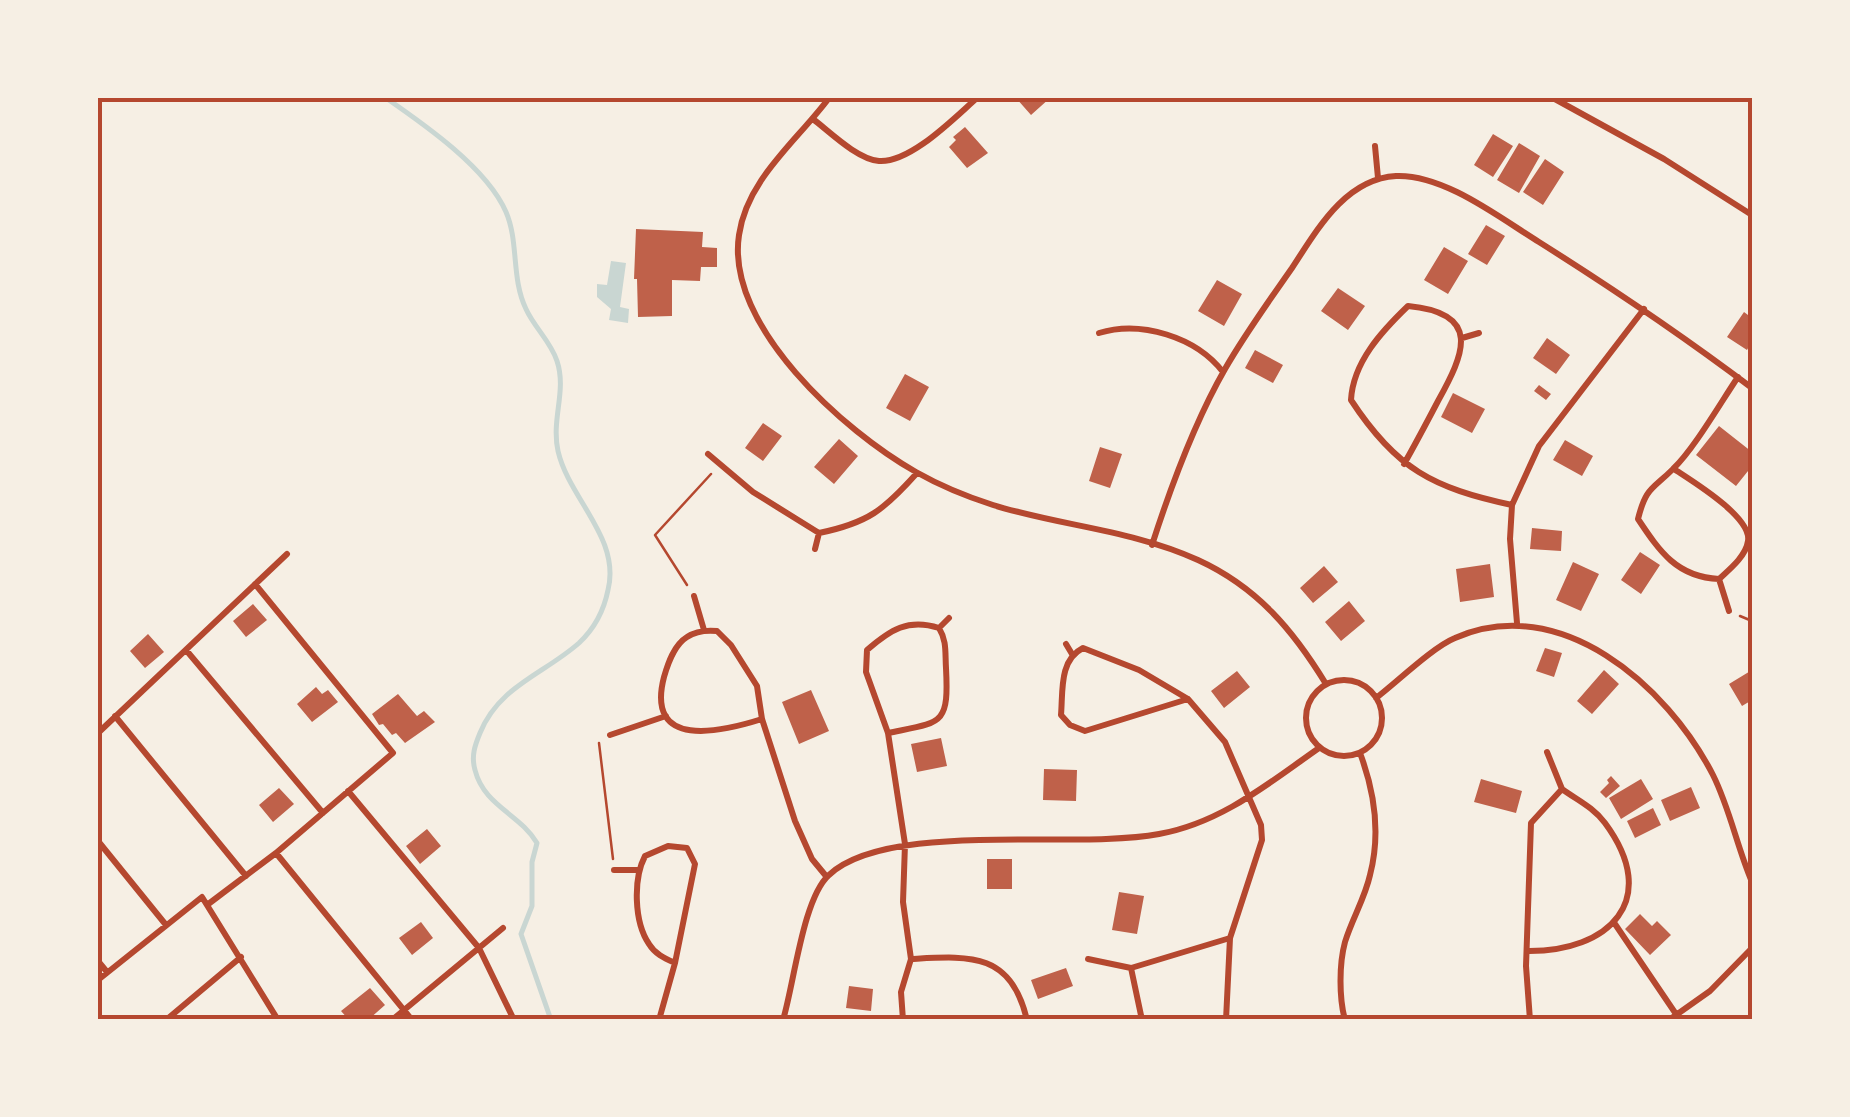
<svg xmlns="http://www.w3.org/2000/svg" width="1850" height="1117" font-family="'Work Sans',sans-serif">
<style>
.water{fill:#c9d6d2}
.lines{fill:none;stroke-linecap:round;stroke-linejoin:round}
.stream{stroke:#c9d6d2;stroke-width:5}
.building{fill:#bf614a}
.path{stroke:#b5482f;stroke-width:2.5}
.minor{stroke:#b5482f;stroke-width:6}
.neatline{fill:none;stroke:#b5482f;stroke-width:4}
</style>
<rect width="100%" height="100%" fill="#f6efe4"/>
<!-- water -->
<path class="water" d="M611 261 626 263 620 307 629 309 628 323 609 320 611 309 597 297V284L607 285Z"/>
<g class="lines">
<!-- stream -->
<path class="stream" d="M386 98C425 125 487 168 506 212 519 242 511 278 526 309 534 327 551 342 557 361 567 391 551 419 558 451 569 499 621 538 608 590 604 610 594 629 579 643 544 674 499 686 480 733 475 745 471 756 475 770 484 806 520 814 537 843L532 862V906L521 934 551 1020"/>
</g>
<!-- building -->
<path class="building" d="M1016 98H1050L1031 115Z
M965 127 988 153 967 168 949 147 956 140 953 137Z
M1493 134 1513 146 1493 177 1474 165Z
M1519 143 1540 156 1519 193 1497 180Z
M1545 159 1564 172 1543 205 1523 192Z
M1486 225 1505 236 1487 265 1468 254Z
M636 229 703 232 702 247 717 248V267H701L700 281 672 280V316L638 317 637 279H634Z
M1444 247 1468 261 1448 294 1424 280Z
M1217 280 1242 294 1224 326 1198 311Z
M1338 288 1365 306 1348 330 1321 311Z
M1744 312 1752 318V341L1747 350 1727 337Z
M1547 338 1570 355 1556 374 1533 358Z
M1255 350 1283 365 1273 383 1245 368Z
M905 374 929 387 910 421 886 408Z
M1539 385 1551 394 1546 400 1534 391Z
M1453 393 1485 409 1472 433 1441 417Z
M763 423 782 436 763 461 745 448Z
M1719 426 1752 452V466L1736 486 1696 455Z
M839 439 858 456 834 484 814 467Z
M1565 440 1593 456 1582 476 1553 460Z
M1100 447 1122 454 1110 488 1089 481Z
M1532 528 1562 531 1561 551 1530 549Z
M1640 552 1660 565 1641 594 1621 580Z
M1573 562 1599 574 1581 611 1556 600Z
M1490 564 1494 597 1460 602 1456 569Z
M1324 566 1338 582 1313 603 1300 588Z
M1349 601 1365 621 1341 641 1325 622Z
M253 604 267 620 246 637 233 621Z
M148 634 164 652 145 668 130 651Z
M1545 648 1562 653 1554 677 1536 671Z
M1604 670 1619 684 1592 714 1577 701Z
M1752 670V700L1742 706 1729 684Z
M1237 671 1250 687 1224 708 1211 691Z
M316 687 322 694 328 690 338 702 312 722 297 704Z
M811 690 829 731 799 744 782 702Z
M398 694 417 716 424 711 435 722 405 743 396 733 392 735 383 724 379 725 372 714Z
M941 738 947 766 917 772 911 744Z
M1044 769 1077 770 1076 801 1043 800Z
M1611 776 1620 786 1606 798 1600 792 1609 783 1607 780Z
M1481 779 1522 791 1516 813 1474 802Z
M1641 779 1653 799 1621 819 1609 798Z
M1691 787 1700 808 1670 821 1661 800Z
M279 788 294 804 273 822 259 805Z
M1653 808 1661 825 1635 838 1627 821Z
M427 829 441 846 420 864 406 846Z
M987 859H1012V889H987Z
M1119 892 1144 896 1137 934 1112 930Z
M1640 914 1652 926 1657 921 1671 935 1650 955 1625 929Z
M421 922 433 938 412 955 399 938Z
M1066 968 1073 986 1038 999 1031 980Z
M849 986 873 989 871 1011 846 1008Z
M370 988 385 1005 368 1020H349L341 1011Z"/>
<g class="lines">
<!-- path -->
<path class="path" d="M687 585 655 535 711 474
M1740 616 1752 621
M599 743 613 859"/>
<!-- minor -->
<path class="minor" d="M829 98C797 141 747 179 739 235 725 326 845 432 916 472 939 485 968 497 993 505 1060 526 1133 530 1198 560 1257 587 1293 630 1326 684
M1553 98 1664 159 1752 215
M813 119C830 132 857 159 879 161 911 163 955 117 977 98
M1375 146 1378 178
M1099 333C1141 320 1196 337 1223 372
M1462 338 1479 333
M708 454 753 492 819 533C868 523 884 510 917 473
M1404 464C1416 443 1427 422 1438 401 1464 354 1483 313 1408 306 1382 331 1353 362 1351 400 1396 469 1433 488 1512 505
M1674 469C1692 481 1752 517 1748 541 1746 556 1730 569 1719 579
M1152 545C1171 486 1194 423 1225 369 1245 334 1269 301 1292 268 1317 230 1345 179 1396 176 1444 174 1500 218 1539 242 1612 288 1683 336 1752 388
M815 549 819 533
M694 596 704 630
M1729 611 1719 579C1677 577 1660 552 1638 519 1646 487 1652 490 1673 469 1694 449 1721 402 1738 377
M1517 623 1510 539 1512 505 1539 446 1644 309
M939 628 949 618
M1066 644 1072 654
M1083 648 1139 670 1188 699 1085 731 1070 725 1061 715C1063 691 1059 660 1083 648Z
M186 650 323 813
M1306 718a38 38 0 1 1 76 0a38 38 0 1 1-76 0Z
M1376 698C1397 682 1433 647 1455 638 1560 592 1667 685 1713 775 1730 809 1737 847 1752 882
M115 716 246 876
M762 719C721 732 645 750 664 677 668 663 674 645 687 637 696 631 707 630 717 631L731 645 757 686 762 719 795 821 812 859 826 876
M98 733 287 554
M888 733C942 722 949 726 946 668 945 653 947 641 939 628
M610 735 666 716
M348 791 479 948 514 1020
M98 841 166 925
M276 853 412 1020
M614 870H638
M207 905 276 853 393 753 255 584
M1615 924 1680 1020
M1527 951C1609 952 1662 900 1605 823 1593 807 1577 800 1562 789
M911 959 903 902 905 844 888 733 866 672 867 650C890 630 908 618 939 628
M1088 959 1131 968 1230 938 1262 840 1261 825 1225 742 1188 699
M98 961 107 972
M1131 968 1142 1020
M98 980 202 897 278 1020
M166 1020 241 957
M392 1020 503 928
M659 1020 675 963 695 864 687 848 668 846 645 856C633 879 634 922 649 944 655 954 664 958 675 963
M783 1020C794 984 803 898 829 875 888 820 1074 850 1159 834 1221 823 1269 783 1319 748
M903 1020 901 992 911 959C968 956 1011 951 1027 1020
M1226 1020 1230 938
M1345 1020C1339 998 1339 964 1345 942 1352 919 1365 898 1370 875 1381 833 1375 793 1360 753
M1530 1020 1526 966 1531 823 1562 789 1547 752
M1669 1020 1710 991 1752 948"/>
</g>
<!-- border -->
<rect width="1850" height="1117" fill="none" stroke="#f6efe4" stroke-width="200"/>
<rect x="100" y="100" width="1650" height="917" class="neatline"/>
</svg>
